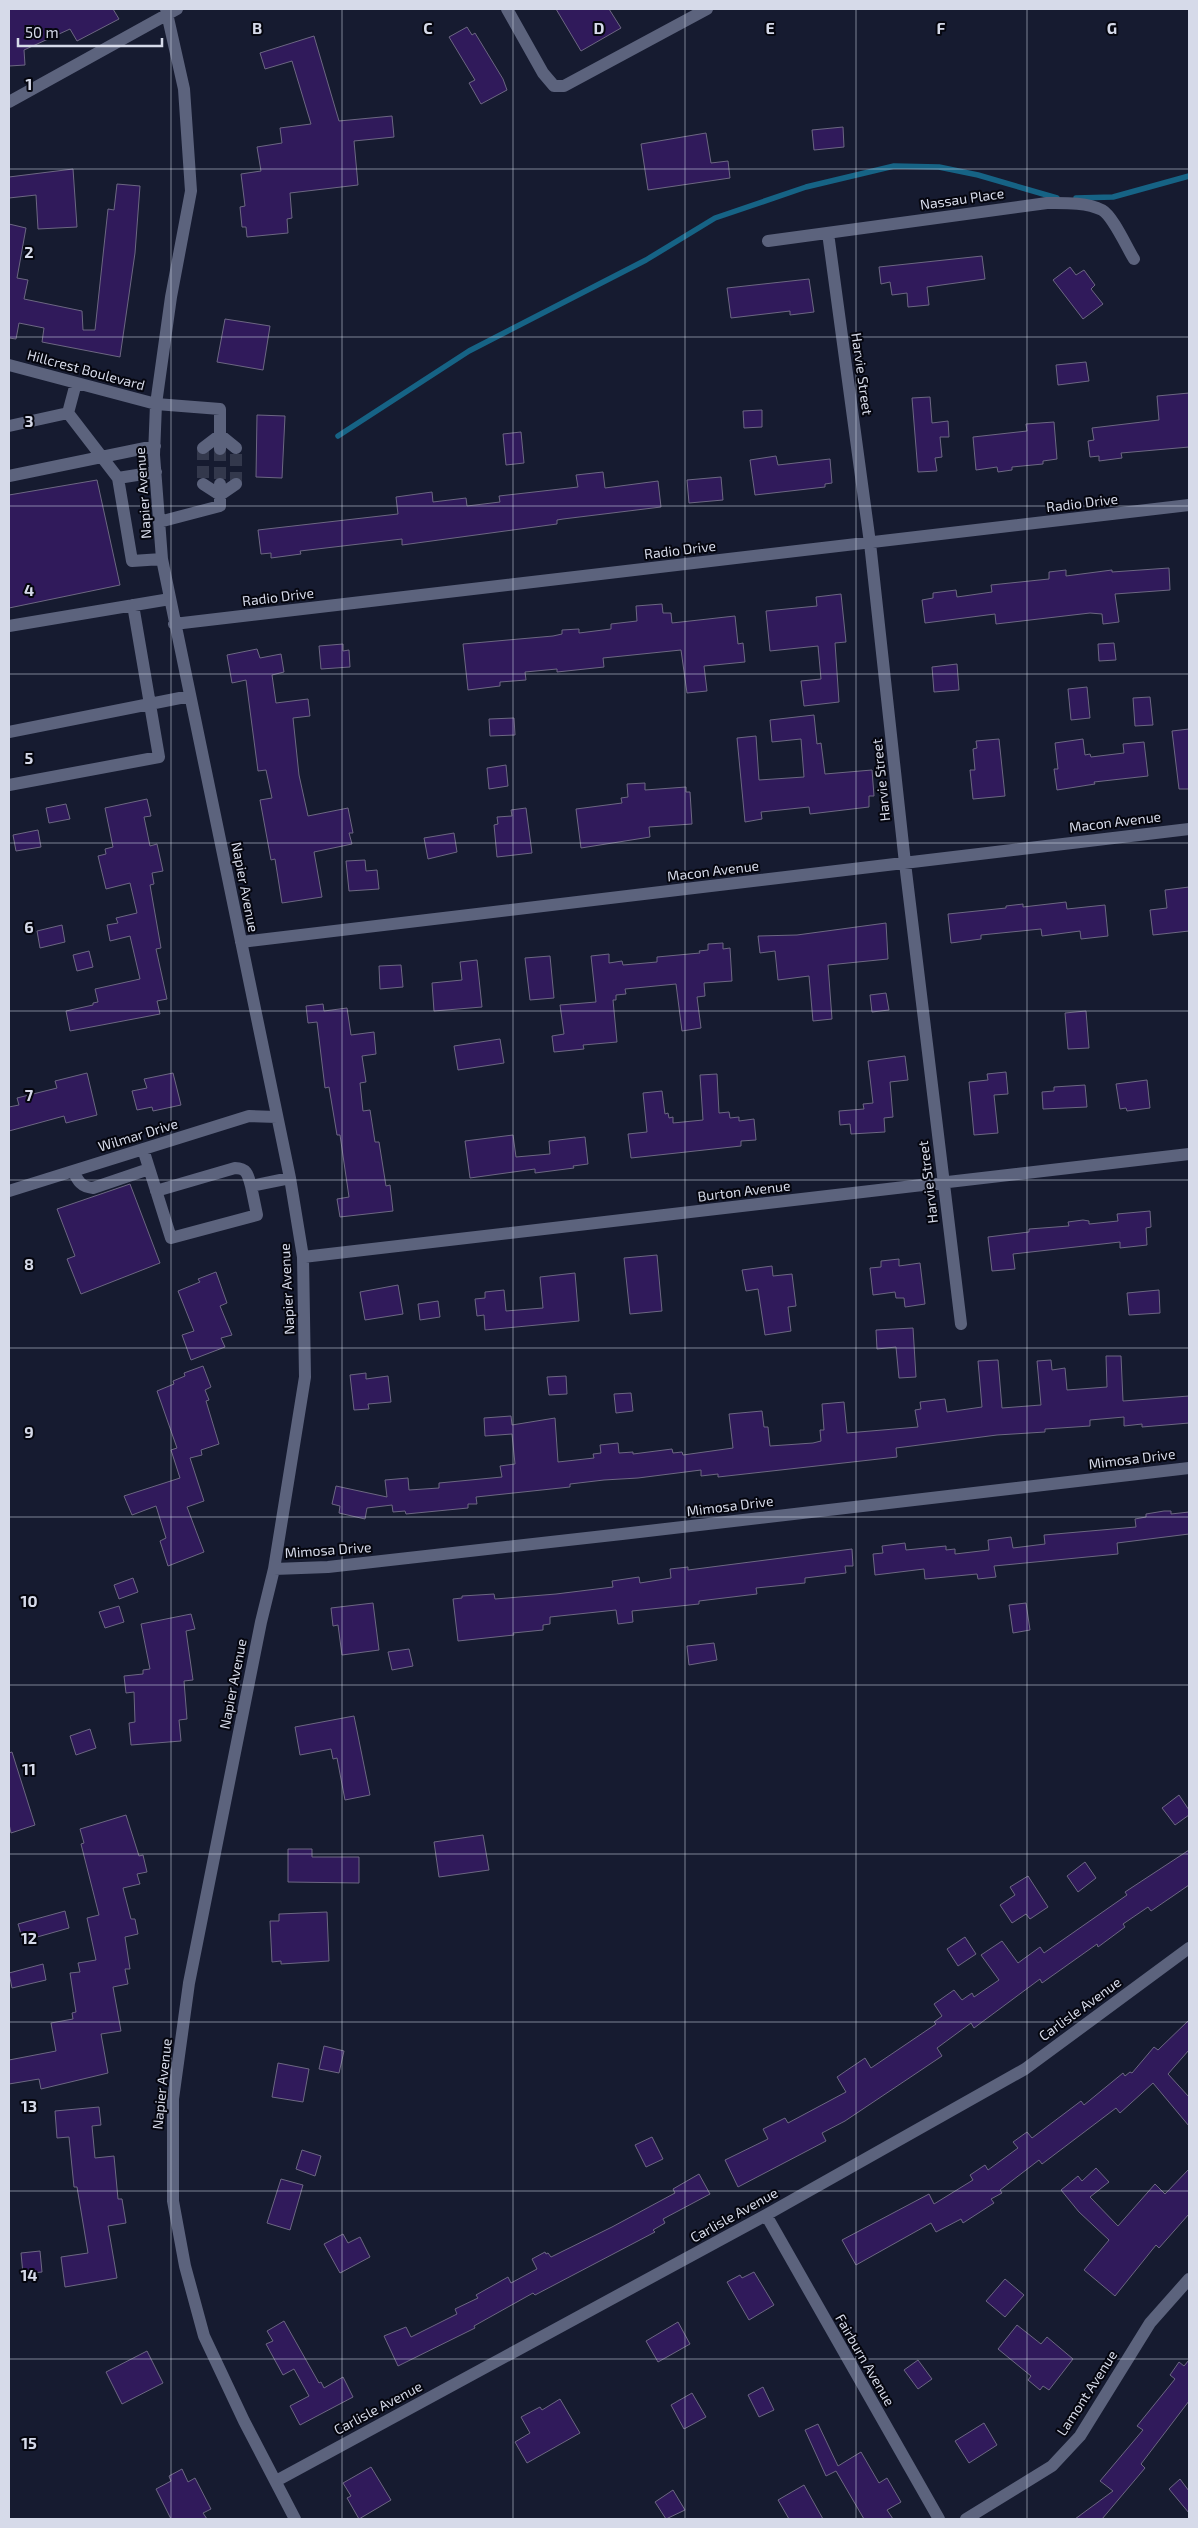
<svg xmlns="http://www.w3.org/2000/svg" width="1198" height="2528" font-family="'Exo 2',sans-serif">
<style>
.lines{fill:none;stroke-linecap:round;stroke-linejoin:round}
.stream{stroke:#166385;stroke-width:5.5}
.building{fill:#301a5b;stroke:#6c6782}
.minor-tunnel{stroke:#33384c;stroke-width:12;stroke-dasharray:12 6;stroke-linecap:butt}
.minor{stroke:#5c637d;stroke-width:12}
.grid{fill:none;stroke:#d6dae9;stroke-width:1;stroke-opacity:0.55}
.labels{text-anchor:middle;stroke-width:4;stroke-linejoin:round;paint-order:stroke}
.street-label{font-size:14px;fill:#d6dae9;stroke:#05060f}
.grid-label{font-size:16px;text-anchor:middle;font-weight:bold;fill:#d6dae9;stroke:#05060f;stroke-width:4;stroke-linejoin:round;paint-order:stroke}
</style>
<rect width="100%" height="100%" fill="#161b30"/>
<g class="lines">
<!-- stream -->
<path class="stream" d="M1076 198 1113 197 1189 176
M338 436 469 351 646 260 715 218 806 187 894 166 939 167 978 175 1057 198"/>
</g>
<!-- building -->
<path class="building" d="M9 9H113L119 19 77 41 70 29 24 50 25 65 9 66Z
M556 9H609L621 28 581 51Z
M467 27 472 35 475 33 503 79 507 90 481 104 469 83 475 80 449 37Z
M314 36 339 121 392 116 394 137 354 141 358 185 290 193 292 218 287 219 288 233 247 237 246 227H242L240 207 245 206 241 174 261 171 257 147 282 143 280 128 311 124 292 61 265 69 260 53Z
M843 127 844 147 814 150 812 130Z
M706 133 711 163 728 161 730 178 648 190 641 144Z
M73 169 77 227 38 229 36 195 9 198V177Z
M117 184 140 186 135 253 120 357 42 342 44 328 19 323 16 339 9 338V224L26 228 17 278 28 280 24 299 82 311 83 330H95L108 209 114 210Z
M982 256 985 279 927 287 929 305 908 307 907 293 892 295 890 282 881 284 879 267Z
M1070 267 1076 275 1084 270 1095 285 1091 289 1103 304 1083 319 1053 280Z
M809 279 814 312 790 315V311L731 318 727 288Z
M225 319 270 326 263 370 217 362Z
M1086 362 1089 381 1058 385 1056 365Z
M1189 393V447L1121 453 1122 458 1099 461V456L1090 457 1088 441 1094 440 1092 428 1159 420 1157 396Z
M930 397 932 423 948 421 949 437H940L942 457 935 458 937 471 918 472 912 398Z
M762 410V427L744 428 743 411Z
M257 415 285 416 282 478 256 477Z
M1054 422 1057 459 1043 461V464L1012 467V470L998 472 997 467 976 470 973 437 1027 431 1026 424Z
M521 432 524 463 506 465 503 434Z
M776 456 778 465 830 459 832 483 825 484V487L755 495 750 460Z
M603 472 605 488 658 481 661 507 563 519 557 520V524L402 545V539L300 551 301 554 271 558V553L261 554 258 530 398 514 396 497 432 492 433 502 466 498 467 506 500 502 499 496 578 487 576 475Z
M721 477 723 500 689 503 687 480Z
M97 480 120 585 9 608V495Z
M1169 568 1170 590 1115 594 1119 622 1103 624 1102 614 1090 613 996 624 995 614 925 623 922 600 933 598V593L956 590 957 597 992 592 991 585 1049 579V572L1066 570V576L1112 570V572Z
M841 594 846 642 835 643 839 702 804 706 801 681 821 679 818 646 770 651 766 611 817 606 816 597Z
M662 604 663 613H671L672 623 735 616 738 644 743 643 745 662 704 666 707 691 687 693 681 650 603 658 604 667 557 672V669L525 672 526 680 500 682V686L468 690 463 644 553 636 562 634V630L579 629V633L611 629V624L637 621 636 606Z
M1114 643 1116 660 1099 661 1098 644Z
M343 644V651L349 650 350 667 321 669 319 646Z
M257 649 260 658 281 654 284 672 272 675 276 703 308 699 310 716 293 718 299 775 308 816 348 808 353 833H349L352 844 314 852 322 897 282 903 275 859 271 860 260 800 272 798 266 770 258 771 246 680 232 683 227 655Z
M957 664 959 690 934 692 932 667Z
M1087 687 1090 718 1071 720 1068 689Z
M1150 697 1153 725 1135 726 1133 698Z
M814 715 817 744 821 743 825 774 872 770 874 796H869V807L810 814 809 807 761 812 762 819 745 822 737 738 756 736 759 780 804 777 801 739 772 742 770 720Z
M514 718 515 735 490 736 489 719Z
M1189 729V789H1179L1172 731Z
M999 739 1005 796 973 799 970 770H975L973 749 977 748 976 741Z
M1083 739 1085 755 1090 754 1091 757 1124 753 1123 744 1144 742 1148 776 1094 782 1095 784 1057 790 1054 769H1058L1055 743Z
M506 765 508 786 489 789 487 768Z
M645 783V790L686 787V792H690L692 824 649 827 650 837 581 848 576 809 622 803 621 798 628 797 627 784Z
M147 799 151 816 144 817 150 846 157 844 163 871 152 873 154 884 150 885 161 948 156 949 167 999 157 1001 160 1014 70 1031 66 1011 93 1005V1003L98 1002 95 989 140 979 130 936 110 941 107 925 118 923 116 918 137 913 130 883 106 889 98 856 106 854 105 849 113 847 105 808Z
M66 804 70 819 49 823 46 808Z
M526 808 532 853 497 857 494 825 498 824 497 817 512 816 511 810Z
M38 830 41 847 16 851 13 835Z
M454 833 457 852 428 859 424 838Z
M365 860 366 871 377 870 379 889 349 891 346 861Z
M1189 887V931L1153 935 1150 910 1167 908 1165 890Z
M1066 902 1067 909 1105 905 1108 936 1081 939 1080 931 1042 936 1041 929 981 935V939L951 943 948 914 1006 908V906L1023 904V907Z
M886 923 888 959 828 965 832 1019 813 1021 809 976 778 980 775 951 760 953 758 936 797 935Z
M62 925 65 942 40 948 37 931Z
M723 943V949L730 948 732 981 704 983 705 996 697 997 701 1028 682 1031 676 984 625 989 626 994 616 995V1000H613L617 1042 583 1045 584 1049 554 1052 552 1036 564 1034 560 1005 596 1002 591 956 609 954V963L622 961 623 965 657 962V957L700 953 699 951 708 950V944Z
M89 951 93 967 77 971 73 955Z
M550 956 554 998 530 1000 525 958Z
M477 960 482 1007 434 1011 432 983 462 980 460 962Z
M401 965 403 987 380 989 379 966Z
M886 993 889 1010 872 1012 870 995Z
M323 1004 324 1011 347 1008 351 1035 374 1032 376 1054 362 1056 366 1082 360 1083 363 1111 370 1110 375 1142H379L386 1186 390 1185 393 1211 340 1217 337 1199 349 1197 340 1135H337L329 1087 325 1088 317 1022 308 1023 306 1006Z
M1086 1011 1089 1048 1068 1049 1065 1013Z
M500 1039 504 1063 458 1070 454 1046Z
M905 1056 908 1080 890 1082 893 1117 884 1118 885 1132 851 1134 850 1124 840 1125 839 1111 864 1109 863 1104 873 1103 868 1061Z
M1006 1072 1008 1094 994 1095 998 1133 974 1135 969 1082 988 1080 987 1074Z
M87 1073 97 1115 66 1123 64 1116 9 1131V1107L19 1105 17 1098 57 1088 55 1081Z
M173 1073 181 1105 153 1111 152 1107 137 1110 132 1091 147 1088 144 1079Z
M717 1074 719 1113 729 1112 730 1118 739 1117V1121L754 1119 756 1140 741 1141V1146L631 1158 628 1134 647 1132 643 1093 662 1091 665 1114 668 1113 669 1118 673 1117V1123L703 1120 700 1075Z
M1147 1080 1150 1108 1127 1111 1126 1108 1120 1109 1116 1084Z
M1085 1085 1087 1107 1043 1109 1042 1092 1054 1091V1087Z
M513 1135 516 1157 550 1154 549 1141 585 1137 588 1164 573 1166 574 1168 535 1173V1169L470 1178 465 1141Z
M130 1184 160 1263 81 1294 67 1259 75 1256 57 1209Z
M1150 1211 1151 1227 1146 1228 1147 1245 1120 1248V1242L1013 1254 1015 1269 992 1271 988 1237 1029 1232V1229L1069 1226 1068 1222 1083 1220 1089 1221V1224L1118 1221 1117 1214Z
M657 1255 662 1311 630 1314 624 1258Z
M899 1259V1266L920 1263 925 1304 905 1307 904 1298H896L895 1292 873 1295 870 1268 881 1267V1261Z
M772 1266 773 1276 792 1274 796 1306 788 1307 791 1331 765 1335 758 1289 746 1291 742 1270Z
M216 1272 227 1303 220 1306 232 1335 221 1338 225 1347 191 1360 182 1335 194 1331 178 1291 200 1282 198 1279Z
M575 1273 579 1321 485 1330 484 1315 477 1316 475 1299 485 1298V1292L504 1290 506 1311 543 1308 540 1277Z
M398 1285 403 1314 365 1320 360 1292Z
M1159 1290 1160 1313 1129 1315 1127 1293Z
M438 1301 440 1317 420 1320 418 1304Z
M913 1328 916 1377 899 1378 896 1347 877 1349 876 1330Z
M1106 1356H1121L1123 1401 1189 1396V1423L1142 1427V1424L1124 1426V1417L1090 1420V1426L1045 1429V1432L997 1435 896 1448 897 1457 718 1477V1474L701 1476V1470L638 1478 604 1480 570 1484V1487L476 1497 477 1504H468V1508L406 1514 405 1511 393 1512 392 1505 367 1508 365 1519 339 1513 340 1506 332 1504 336 1486 387 1497 385 1480 408 1478 409 1490 439 1488V1483L502 1477 500 1466 515 1464 512 1434 485 1436 484 1418 511 1416 512 1425 555 1418 558 1462 594 1458 593 1454 601 1453 600 1445 618 1443 619 1453 633 1452V1454L672 1449 673 1453 682 1452 683 1455 733 1448 729 1414 762 1411 764 1427H768L770 1446 813 1443 821 1441 820 1430H824L822 1404 844 1402 847 1433 918 1427 915 1410 921 1409 920 1402 945 1399 947 1412 982 1407 978 1361 998 1360 1002 1408 1041 1405 1037 1361 1051 1360 1052 1370 1065 1368 1067 1390 1107 1387Z
M203 1366 211 1387 205 1390 209 1400 206 1401 219 1444 201 1450 202 1455 190 1458 204 1501 187 1507 204 1552 168 1566 160 1541 166 1538 156 1506 132 1515 124 1496 180 1478 171 1450 177 1448 157 1391 174 1384 173 1381 185 1376 184 1373Z
M366 1373V1379L388 1376 391 1402 368 1404 369 1409 354 1410 350 1375Z
M566 1376 567 1394 549 1395 547 1377Z
M631 1393 633 1411 616 1413 614 1394Z
M1164 1511H1171V1514L1189 1512V1534L1117 1543 1118 1554 994 1566 996 1577 978 1579 977 1574 925 1579 924 1569 875 1575 873 1554 883 1553 882 1546 905 1543 906 1550 946 1546V1550L955 1549V1554L989 1550 988 1540 1011 1537 1013 1548 1045 1544 1044 1535 1136 1527 1135 1519 1146 1517V1514Z
M852 1549 853 1566H845L846 1573 805 1578V1583L756 1588 757 1594 699 1601V1604L632 1611 633 1622 618 1624 616 1610 550 1617V1624L543 1625V1630L513 1633 514 1635 458 1641 453 1599 462 1598V1596L494 1594 495 1599 556 1594 613 1587 612 1581 639 1577 640 1583 671 1578 670 1569 688 1567V1570Z
M133 1578 138 1592 119 1599 114 1585Z
M373 1603 379 1650 342 1655 338 1625 333 1626 331 1608Z
M1026 1603 1030 1630 1013 1633 1009 1605Z
M119 1606 124 1622 105 1628 99 1612Z
M191 1614 195 1629 186 1631 193 1680 184 1681 187 1719 179 1720 181 1741 131 1745 129 1723 135 1722 134 1692 126 1693 124 1676 143 1674V1670L150 1669 141 1624Z
M714 1643 717 1660 689 1665 687 1646Z
M409 1649 413 1666 392 1670 388 1652Z
M354 1716 370 1795 345 1800 337 1758 333 1759 331 1749 300 1755 295 1727Z
M90 1729 96 1748 76 1755 70 1736Z
M12 1752 35 1825 11 1833 9 1824V1753Z
M1179 1795 1189 1810V1815L1175 1825 1162 1808Z
M126 1815 139 1856 143 1855 147 1872 137 1874 140 1884 123 1888 131 1919H135L138 1934 125 1937 130 1969H125L128 1984 113 1987 121 2031 101 2034 108 2073 41 2089 39 2079 9 2084V2060L56 2051 51 2023 73 2019 72 2013 76 2012 70 1973 80 1972 78 1963 96 1960 87 1918 99 1915 81 1844 84 1843 80 1829Z
M483 1835 489 1870 439 1877 434 1842Z
M288 1849H312V1857H359V1883L288 1882Z
M1189 1850V1885L1151 1911 1148 1907 1123 1924 1125 1927 1098 1947 1097 1944 1042 1983 1040 1979 974 2028 971 2023 937 2048 942 2056 845 2121 822 2133 826 2141 738 2187 725 2160 768 2139 763 2129 785 2118 788 2123 846 2092 837 2077 865 2058 871 2068 936 2024 934 2022 942 2016 934 2004 954 1990 962 2000 972 1993 974 1997 999 1980 981 1955 1002 1941 1018 1963 1040 1947 1044 1953 1127 1895 1125 1892Z
M1085 1862 1096 1878 1078 1892 1067 1876Z
M1028 1876 1048 1907 1030 1919 1026 1914 1012 1923 1000 1905 1015 1895 1010 1887Z
M65 1911 69 1928 23 1941 18 1924Z
M327 1912 329 1961 281 1964V1961L272 1962 270 1921H279V1914Z
M965 1937 976 1954 958 1966 947 1949Z
M43 1964 46 1980 12 1988 9 1973Z
M1189 2020V2050L1168 2074 1189 2097V2126L1153 2083 1120 2113 1116 2108 1042 2164 1039 2160 1000 2190 1002 2193 991 2199 994 2203 963 2223 961 2219 936 2232 931 2223 856 2265 842 2240 929 2194 934 2204 973 2180 970 2175 985 2165 988 2170 1018 2148 1013 2142 1027 2132 1032 2138 1081 2101 1084 2105 1123 2073 1125 2076 1130 2072 1132 2073 1154 2047 1158 2050Z
M324 2046 344 2051 339 2073 319 2069Z
M278 2063 309 2069 303 2102 272 2097Z
M99 2107 101 2125 92 2126 95 2158 114 2156 118 2199H122L126 2223 108 2226 117 2278 65 2287 61 2257 88 2253 77 2187H74L69 2137 57 2138 55 2111Z
M652 2137 663 2159 646 2167 635 2145Z
M302 2150 321 2156 315 2176 296 2169Z
M1096 2168 1109 2182 1090 2197 1118 2226 1155 2184 1165 2194 1189 2169V2214L1159 2248 1156 2245 1115 2296 1084 2270 1109 2240 1079 2212 1061 2190 1078 2176 1082 2181Z
M699 2174 710 2194 663 2219 665 2223 653 2230 655 2232 535 2295 533 2293 474 2326 475 2328 398 2366 384 2336 406 2327 411 2337 457 2314 455 2309 478 2298 476 2295 508 2277 511 2283 537 2269 532 2259 545 2252 546 2254 548 2253 551 2257 612 2227 675 2193 673 2189Z
M281 2179 303 2185 290 2230 267 2223Z
M343 2234 348 2243 360 2237 370 2257 340 2273 324 2244Z
M40 2251 42 2272 23 2274 21 2253Z
M754 2272 774 2305 749 2320 727 2282 740 2275 742 2278Z
M1005 2279 1024 2295 1005 2317 986 2301Z
M284 2321 319 2383 321 2382 324 2388 343 2377 353 2397 300 2425 290 2406 309 2396 294 2369 283 2375 266 2344 273 2341 267 2331Z
M678 2322 690 2344 658 2362 646 2341Z
M1017 2325 1041 2344 1047 2337 1073 2359 1049 2390 1043 2386 1040 2390 1028 2380 1031 2376 998 2349Z
M147 2351 163 2383 122 2404 106 2372Z
M918 2360 932 2379 918 2389 904 2370Z
M1189 2360V2401L1141 2464 1145 2468 1102 2519H1075L1113 2491 1100 2481 1143 2430 1137 2426 1175 2379 1170 2375 1179 2362 1184 2366Z
M763 2387 774 2410 759 2417 748 2395Z
M692 2393 706 2417 684 2429 671 2405Z
M560 2399 580 2433 527 2463 515 2442 530 2433 521 2417 540 2407 542 2410Z
M984 2423 997 2445 969 2463 955 2441Z
M818 2424 838 2466 861 2452 879 2483 887 2478 901 2502 887 2510 893 2519H864L836 2471 826 2476 805 2430Z
M371 2467 391 2500 359 2519 347 2498 351 2496 343 2483Z
M182 2469 188 2482 195 2478 211 2509 203 2513 207 2519H171L156 2489 171 2481 169 2476Z
M1180 2479 1189 2491V2513L1169 2489Z
M804 2485 823 2519H789L778 2500Z
M673 2490 685 2510 666 2519 655 2502Z"/>
<g class="lines">
<!-- minor-tunnel -->
<path class="minor-tunnel" d="M203 448V484
M220 449V484
M236 484V448"/>
<!-- minor -->
<path class="minor" d="M166 9 184 89 191 191 171 297 156 404 154 455 162 559 290 1178 303 1257 305 1377 274 1569 261 1622 189 1983 173 2099V2201L185 2266 204 2336 244 2421 295 2519
M507 9 543 73 554 86H564L707 9
M9 102 177 9
M828 233 870 543 905 863 961 1324
M768 241 1047 203C1063 203 1086 202 1102 210 1113 216 1127 248 1134 259
M9 365 156 404 220 409V449
M68 413 118 478
M9 426 68 413 76 383
M203 448 220 435 236 448
M156 472 118 478 132 561 162 559
M9 476 155 446
M203 484 220 495 236 484
M159 522 220 506V484
M174 624 1189 505
M9 626 170 599
M9 732 190 696
M9 785 159 757 133 605
M241 942 1189 829
M143 1149 171 1238 257 1215 251 1186 290 1178
M73 1171C78 1181 81 1187 93 1188L149 1169
M9 1191 249 1116 277 1117
M156 1191 235 1168C247 1168 248 1175 251 1186
M303 1257 1189 1154
M274 1569 328 1567 622 1534 1189 1468
M766 2215 939 2519
M276 2481 766 2215 1025 2069 1189 1948
M966 2519 1052 2466 1080 2436 1150 2323 1189 2279"/>
</g>
<!-- grid -->
<path class="grid" d="M171 9V2519M342 9V2519M513 9V2519M685 9V2519M856 9V2519M1027 9V2519M9 169H1189M9 337H1189M9 506H1189M9 674H1189M9 843H1189M9 1011H1189M9 1180H1189M9 1348H1189M9 1517H1189M9 1685H1189M9 1854H1189M9 2022H1189M9 2191H1189M9 2359H1189"/>
<g class="labels">
<!-- street labels -->
<g class="street-label">
<text transform="translate(962 199) rotate(-8)" y="5">Nassau Place</text>
<text transform="translate(86 370) rotate(15)" y="5">Hillcrest Boulevard</text>
<text transform="translate(862 374) rotate(82)" y="5">Harvie Street</text>
<text transform="translate(143 493) rotate(-94)" y="5">Napier Avenue</text>
<text transform="translate(1082 503) rotate(-7)" y="5">Radio Drive</text>
<text transform="translate(680 550) rotate(-7)" y="5">Radio Drive</text>
<text transform="translate(278 597) rotate(-7)" y="5">Radio Drive</text>
<text transform="translate(881 780) rotate(-96)" y="5">Harvie Street</text>
<text transform="translate(1115 822) rotate(-7)" y="5">Macon Avenue</text>
<text transform="translate(713 871) rotate(-7)" y="5">Macon Avenue</text>
<text transform="translate(245 887) rotate(79)" y="5">Napier Avenue</text>
<text transform="translate(138 1135) rotate(-17)" y="5">Wilmar Drive</text>
<text transform="translate(928 1182) rotate(-97)" y="5">Harvie Street</text>
<text transform="translate(744 1191) rotate(-7)" y="5">Burton Avenue</text>
<text transform="translate(287 1289) rotate(-93)" y="5">Napier Avenue</text>
<text transform="translate(1132 1459) rotate(-7)" y="5">Mimosa Drive</text>
<text transform="translate(730 1506) rotate(-7)" y="5">Mimosa Drive</text>
<text transform="translate(328 1550) rotate(-4)" y="5">Mimosa Drive</text>
<text transform="translate(233 1684) rotate(-79)" y="5">Napier Avenue</text>
<text transform="translate(1080 2009) rotate(-36)" y="5">Carlisle Avenue</text>
<text transform="translate(162 2084) rotate(-84)" y="5">Napier Avenue</text>
<text transform="translate(734 2215) rotate(-29)" y="5">Carlisle Avenue</text>
<text transform="translate(865 2360) rotate(60)" y="5">Fairburn Avenue</text>
<text transform="translate(1087 2393) rotate(-57)" y="5">Lamont Avenue</text>
<text transform="translate(378 2408) rotate(-28)" y="5">Carlisle Avenue</text>
</g>
</g>
<g class="grid-label">
<text x="257" y="34">B</text>
<text x="428" y="34">C</text>
<text x="599" y="34">D</text>
<text x="770" y="34">E</text>
<text x="941" y="34">F</text>
<text x="1112" y="34">G</text>
<text x="29" y="90">1</text>
<text x="29" y="258">2</text>
<text x="29" y="427">3</text>
<text x="29" y="596">4</text>
<text x="29" y="764">5</text>
<text x="29" y="933">6</text>
<text x="29" y="1101">7</text>
<text x="29" y="1270">8</text>
<text x="29" y="1438">9</text>
<text x="29" y="1607">10</text>
<text x="29" y="1775">11</text>
<text x="29" y="1944">12</text>
<text x="29" y="2112">13</text>
<text x="29" y="2281">14</text>
<text x="29" y="2449">15</text>
</g>
<!-- border -->
<rect width="1198" height="2528" fill="none" stroke="#d6dae9" stroke-width="20"/>
<!-- scale -->
<path d="M18 38v8h144v-8" fill="none" stroke="#d6dae9" stroke-width="2.5"/>
<text x="25" y="38" font-size="15" fill="#d6dae9" stroke="#05060f" stroke-width="4" paint-order="stroke">50 m</text>
</svg>
